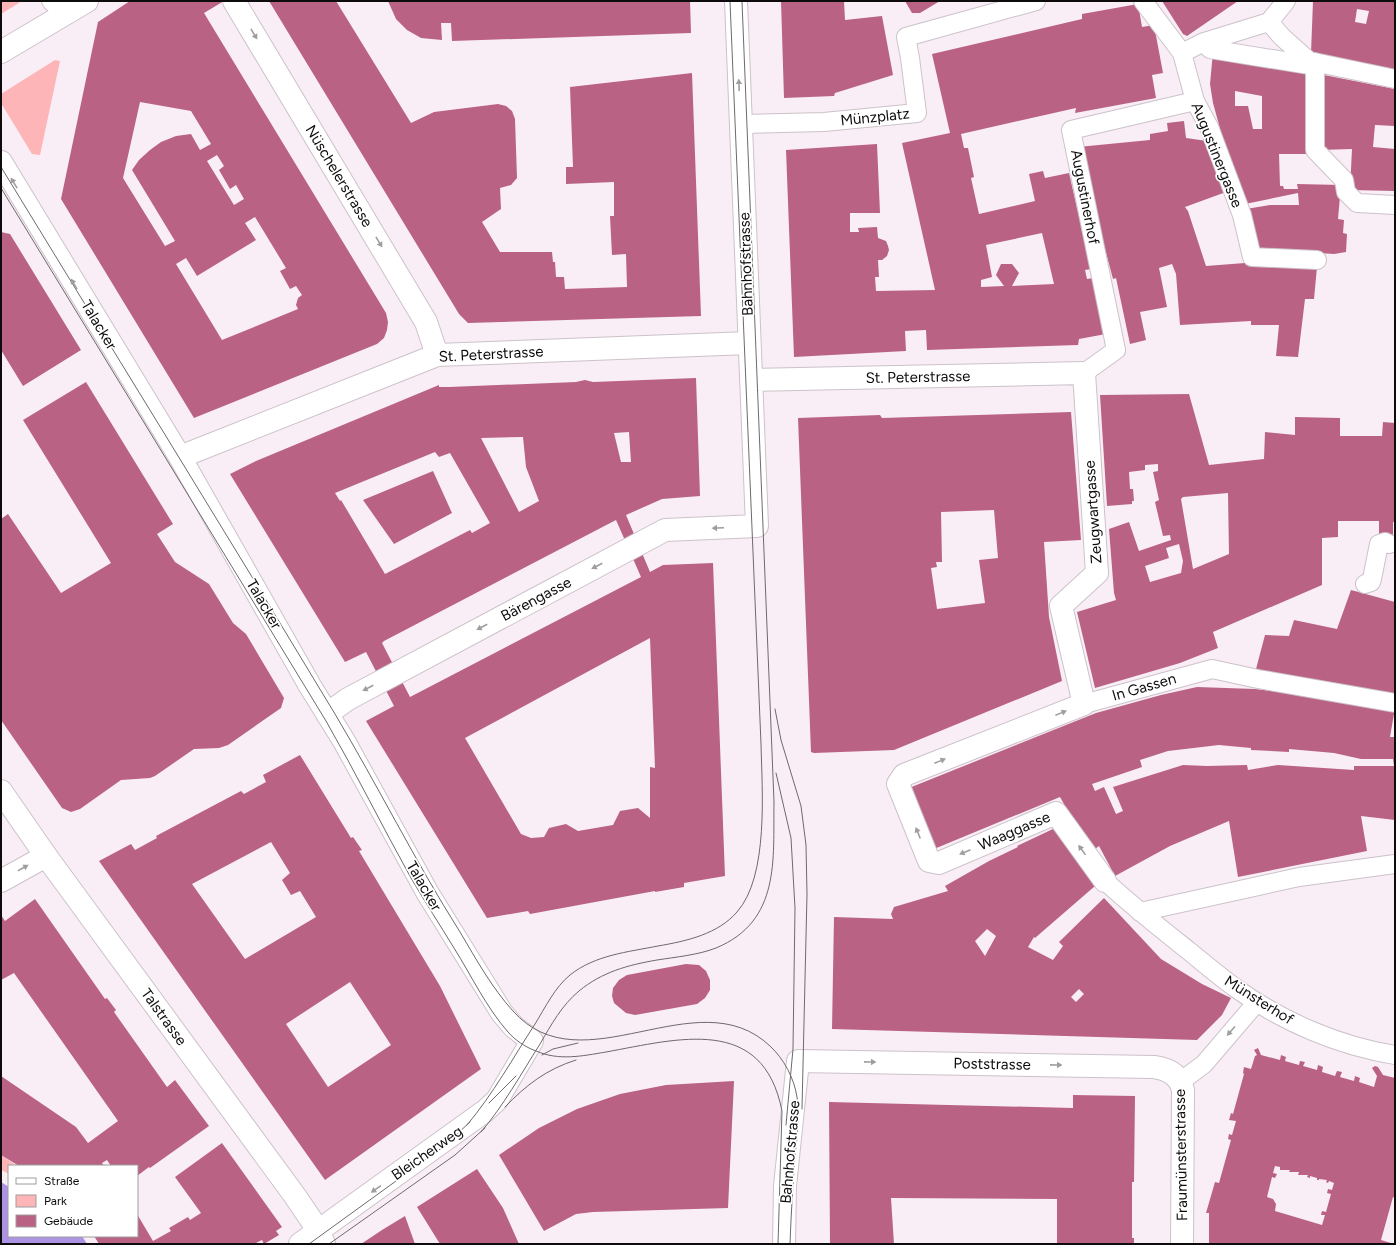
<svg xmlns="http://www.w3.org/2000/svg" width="1396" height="1245" font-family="Figtree,sans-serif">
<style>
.green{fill:#feb5b8}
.water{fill:#ac93e4}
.building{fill:#ba6284;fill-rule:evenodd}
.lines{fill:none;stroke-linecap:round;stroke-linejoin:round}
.pedestrian-casing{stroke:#ccc2c9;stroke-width:20}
.minor-casing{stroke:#ccc2c9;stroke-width:24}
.tertiary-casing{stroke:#ccc2c9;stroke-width:24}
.pedestrian{stroke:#fff;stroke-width:18}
.minor{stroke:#fff;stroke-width:22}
.tertiary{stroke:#fff;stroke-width:22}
.tram{stroke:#6f696d;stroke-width:1}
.oneway{fill:#9f9d9e}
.labels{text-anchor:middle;stroke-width:3.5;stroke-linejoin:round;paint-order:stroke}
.street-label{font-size:15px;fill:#0e0b0d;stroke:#fff}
</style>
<rect width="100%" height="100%" fill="#f9eef5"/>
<!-- green -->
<path class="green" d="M1 1H19V3L1 14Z
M55 60 60 61 40 155 32 154 1 103V94Z
M1 1155 17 1166H9V1174L1 1170Z"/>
<!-- water -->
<path class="water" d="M1 1182 9 1187V1236H82L87 1244H1Z"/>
<!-- building -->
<path class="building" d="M130 1H224L204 13 386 313 388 322 387 330 384 338 377 344 194 418 61 199 98 22ZM140 102 191 111 211 144 200 150 191 134 176 136 161 142 150 150 139 160 132 170 175 241 165 246 123 178ZM217 155 224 166 219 170 230 189 236 185 244 199 234 205 207 161ZM255 217 286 268 280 271 290 289 296 286 302 295 298 298 296 305 298 309 222 340 176 264 186 258 197 276 256 240 245 223Z
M269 1H336L411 123 434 112 498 104 506 106 512 111 515 119 517 178 511 185 500 188 501 209 482 222 500 252H552L553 262H555L556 277H564L565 289 627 287 626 254 612 255 610 216H614V182L566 184V167H573L570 87 692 73 701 316 468 323 459 314Z
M388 1H690L691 33 452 41 451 23H441L442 40 421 38 407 30 396 19Z
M781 1H844L845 20 882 16 893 75 835 93 834 96 784 98Z
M905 1H940L920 13H912Z
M1162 1H1238L1187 36 1183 34Z
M1313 1H1395V70L1311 53ZM1357 9 1369 11 1366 24 1355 22Z
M1138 4 1142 27 1154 25 1163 73 1152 75 1156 98 1075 113 1076 108 961 134 964 148H968L974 177 971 178 979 214 1035 201 1029 174 1043 171 1045 178 1069 173 1091 269 1085 270 1087 279 1093 278 1106 334 1079 339 1078 345 927 350 926 330 905 331 906 351 794 357 786 150 877 144 880 213H850V232H859L858 228 877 227 878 238 886 241 888 246 889 250 887 256 882 260H878L879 277H875L876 291 935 290 902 143 950 133 932 54 1082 19V14ZM1042 233 1054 284 1012 286 1019 273 1012 264H1001L996 275 1004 286 981 287V280L992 277 986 245Z
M1213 52 1312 69V154H1279L1280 186H1283L1284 189H1298L1297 184 1341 185 1338 219 1344 220 1343 233 1347 234 1346 252 1334 254 1256 249 1246 209 1270 205H1299L1298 193 1245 204 1227 154 1213 103 1210 84ZM1235 91 1262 96V129H1253L1248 106H1235Z
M1319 74 1395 89V126L1375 125 1373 147 1395 149V191L1350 190 1352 149 1319 150Z
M1184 121 1186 138 1207 141 1226 192 1185 207 1188 211 1206 266 1245 263 1317 267 1314 299H1305L1298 357 1276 356 1279 325H1251V321L1180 325 1176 274 1172 264 1159 268 1167 307 1140 312 1146 340 1130 344 1116 278 1113 279 1078 147 1150 140V134L1168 131 1167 123Z
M1 232 10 234 81 350 23 386 1 350Z
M696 378 700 496 662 499 626 515 650 572 663 565 713 563 725 876 684 883V887L655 892V891L530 914 528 911 487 918 366 721 394 706 366 652 345 662 230 474 256 461 439 385V387H449L576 382 585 380 593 382ZM629 432 631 462H621L614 433ZM523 437 526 467 539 501 519 512 481 438ZM435 452 439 457 450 453 490 523 472 533 470 530 385 574 341 500 340 501 335 493ZM616 520 641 577 410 697 382 643 384 641ZM650 638 655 768 650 767V818L638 808 620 811 613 825 578 831 566 824 549 828 544 837 531 838 521 834 465 738Z
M86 382 173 524 157 534 175 562 209 584 233 623 246 634 284 698 281 708 228 745 219 748 194 749 155 776 150 778 121 780 80 809 71 812 62 808 1 720V519L8 514 61 593 111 563 23 420Z
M1189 394 1209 465 1264 459 1265 432 1295 435V417L1340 418V436H1382L1383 422 1395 423V522H1393V535L1379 534V521H1338V537L1322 538V585L1213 632 1218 648 1180 663 1095 688 1077 612 1116 600 1114 593 1109 529 1129 522 1139 551 1171 540 1170 535 1163 536 1155 502 1159 500 1153 472 1158 471V464L1145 465V470L1129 472 1130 489H1133L1134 501H1132V504L1107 506 1100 395ZM1228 493 1229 554 1193 569 1181 499 1183 497ZM1179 544 1183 561 1181 573 1150 582 1145 566 1169 558 1166 548Z
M1071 412 1081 540 1044 542 1049 617 1062 681 894 750 814 753 811 752 798 418 880 415 882 418ZM994 510 998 558 979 560 985 603 937 609 931 568 937 567 936 562H942L941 512Z
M433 471 452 513 394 544 363 500Z
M1351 590 1395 602V694L1294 679 1256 669 1265 635 1289 636 1294 620 1337 629Z
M1197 687 1255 689 1317 696 1395 708 1390 737H1395V820L1361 816 1367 851 1238 877 1229 821 1170 846 1115 876 1099 846 1091 852 1060 797 934 849 909 788 1096 713 1161 695ZM1219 745 1251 748V750L1289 752V749L1334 753 1361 759H1393L1394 766H1354V770L1278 765 1248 770 1247 765 1207 766 1183 765 1113 787 1123 811 1116 814 1104 787 1095 791 1092 784 1142 767 1140 760 1168 751Z
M300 755 351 838 353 837 362 850 359 851 440 986 481 1069 325 1180 99 861 131 844 135 850 157 838 156 836 241 791 244 794 266 782 263 775ZM271 842 290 873 282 880 291 895 300 891 316 917 245 959 192 884ZM350 982 391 1045 328 1087 286 1024Z
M1055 828 1095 886 1035 938 1034 937 1028 947 1053 960 1063 946 1059 942 1104 898 1161 959 1202 984 1231 998 1222 1015 1197 1040 832 1029 834 917 893 919 891 914 894 907 948 891 945 886 989 861 1018 847 1017 846ZM987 929 996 936 985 956 975 941ZM1079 989 1084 994 1076 1002 1071 997Z
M35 899 105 999 107 998 116 1010 114 1012 167 1087 175 1080 209 1126 150 1168 149 1167 137 1176V1166H111L107 1160 102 1163 104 1166H19L1 1155V1076L76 1127 88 1143 118 1121 14 973 1 980V915L5 921Z
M686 964 699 965 706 971 710 980V990L705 998 697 1004 635 1015 626 1013 614 1003 612 996 613 988 619 980 627 975Z
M1258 1048 1261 1055 1280 1060 1281 1055 1286 1057 1285 1061 1299 1065 1300 1061 1305 1062 1303 1066 1317 1070 1318 1065 1323 1067 1322 1072 1335 1076 1337 1071 1342 1072 1340 1077 1354 1081 1355 1076 1360 1078 1359 1082 1374 1087 1377 1076 1372 1068 1375 1066 1378 1067 1383 1075 1395 1078V1198L1393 1197 1381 1240 1394 1244H1209V1213H1206L1215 1182 1219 1183 1231 1140 1228 1139 1229 1134 1232 1135 1236 1121 1229 1120 1231 1113 1233 1114 1244 1074 1243 1073 1244 1067 1251 1069 1255 1056 1257 1055 1254 1050ZM1275 1166 1280 1167V1170H1290L1289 1172H1299L1298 1175H1308L1307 1177 1310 1178V1176L1317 1178V1180H1319V1179L1327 1180 1326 1182 1328 1183 1329 1181 1334 1183 1332 1190 1328 1189 1327 1193 1331 1194 1326 1212 1322 1211 1321 1215H1325L1322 1225 1275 1211 1276 1204 1273 1199 1267 1197 1272 1177 1275 1178 1277 1174 1273 1173Z
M734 1081 728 1208 593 1212 576 1214 544 1231 499 1155 539 1128 577 1109 620 1094 666 1085Z
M1073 1095 1135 1096 1134 1182H1132V1238H1134V1244H1057V1199L891 1198 894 1244H830L829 1102 1073 1108Z
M222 1143 282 1227 276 1231 279 1235 264 1244 262 1240 254 1244H99L94 1236H137V1214L153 1241 171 1231 169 1228 188 1217 190 1220 201 1213 175 1177Z
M477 1169 503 1208 519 1244H440L417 1207Z
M405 1216 415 1244H361L382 1230Z"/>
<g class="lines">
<defs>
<path id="pedestrian" d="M51 1 66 15
M1143 1 1182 53 1195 101 1209 127 1242 215 1252 257 1317 260
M1269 22 1282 37 1309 61
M1204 42 1269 22 1286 1
M1182 53 1204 42 1210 49 1309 65V61L1395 79
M1315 62V150L1344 180 1346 192 1357 203 1395 205
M741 124 824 122 917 113 910 58 906 37 1036 1
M1084 373 1116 350 1071 130 1195 101
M1365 584 1371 582 1372 579 1379 544 1385 542 1389 544
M1084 704 1212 669 1258 679 1395 703
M1105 881C1132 906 1160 928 1189 951 1205 964 1220 977 1237 989 1283 1022 1339 1046 1395 1055
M1140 912 1299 877 1395 864
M1180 1082 1204 1064 1257 1002"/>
<path id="minor" d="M234 1 426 322 437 355
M1 52 87 1
M1 162 180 457 310 686 344 741 427 892 502 1013 514 1027 532 1041 497 1100 485 1111 300 1244
M751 380 1084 373 1097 573 1061 606 1084 704 904 775 898 784 929 861 939 863 1056 813 1105 881
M180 457 437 355 749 343
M327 714 348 699 665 530 757 526 736 1
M1 881 46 856
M784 1244 785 1186 798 1061 1154 1067C1168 1069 1180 1075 1183 1090L1182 1244"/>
<path id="tertiary" d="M1 791 46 856 295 1196 318 1230 324 1244"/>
</defs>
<!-- pedestrian casing -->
<use href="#pedestrian" class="pedestrian-casing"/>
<!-- minor casing -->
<use href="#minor" class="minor-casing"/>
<!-- tertiary casing -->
<use href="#tertiary" class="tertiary-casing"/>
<!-- pedestrian -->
<use href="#pedestrian" class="pedestrian"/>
<!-- minor -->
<use href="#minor" class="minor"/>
<!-- tertiary -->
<use href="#tertiary" class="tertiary"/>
<!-- tram -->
<path class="tram" d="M1 167C112 349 225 531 335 714 378 786 415 861 460 932 476 959 492 988 513 1011 582 1089 697 977 770 1046 784 1059 794 1078 797 1097 800 1116 797 1136 795 1156 793 1185 791 1214 790 1244
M1 188 326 721C356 773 382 826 411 878 425 902 440 925 454 948 471 975 486 1007 508 1032 515 1040 525 1047 536 1051 559 1061 582 1056 606 1052 678 1039 763 1014 782 1111L778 1244
M775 709 781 740 801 806 806 845 807 894 802 1109
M776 773 791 838 795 908 793 1049 786 1125
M542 1055 553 1049 578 1043
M489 1103 516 1076
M505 1107C526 1085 547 1069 576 1060
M467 1125C493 1094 513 1058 535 1024 545 1008 555 987 570 975 595 955 628 952 658 946 687 941 718 934 737 912 769 876 762 790 761 744L730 1
M481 1132C504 1105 521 1074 540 1044 551 1025 562 1005 579 991 602 972 628 965 657 960 676 957 698 955 716 948 781 921 773 859 774 802L742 1
M309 1244 443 1147 470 1122
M329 1244 455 1155 485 1128"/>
</g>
<!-- one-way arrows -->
<defs><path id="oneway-solid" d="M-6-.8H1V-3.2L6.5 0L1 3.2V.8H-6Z"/></defs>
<g class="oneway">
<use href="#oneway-solid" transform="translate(254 34) rotate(59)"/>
<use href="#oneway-solid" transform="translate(739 85) rotate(-92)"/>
<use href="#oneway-solid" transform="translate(14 183) rotate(-121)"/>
<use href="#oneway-solid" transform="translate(379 242) rotate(59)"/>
<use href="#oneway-solid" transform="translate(74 284) rotate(-121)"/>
<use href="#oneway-solid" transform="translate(718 528) rotate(178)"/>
<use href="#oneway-solid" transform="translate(597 566) rotate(152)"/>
<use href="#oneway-solid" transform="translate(482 627) rotate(152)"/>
<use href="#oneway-solid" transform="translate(368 688) rotate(152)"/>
<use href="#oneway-solid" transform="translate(1061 713) rotate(-22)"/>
<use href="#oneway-solid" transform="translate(940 761) rotate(-22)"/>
<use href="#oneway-solid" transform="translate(918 833) rotate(-112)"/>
<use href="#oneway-solid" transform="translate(1082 850) rotate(-126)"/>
<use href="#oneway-solid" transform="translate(965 852) rotate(157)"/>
<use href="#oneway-solid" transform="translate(23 868) rotate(-29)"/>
<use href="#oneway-solid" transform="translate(1231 1031) rotate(131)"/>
<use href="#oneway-solid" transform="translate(870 1062) rotate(1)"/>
<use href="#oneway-solid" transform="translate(1056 1065) rotate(1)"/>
<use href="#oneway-solid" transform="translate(376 1189) rotate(145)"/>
</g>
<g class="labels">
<!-- street labels -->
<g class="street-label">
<text transform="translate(875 117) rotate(-6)" y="5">Münzplatz</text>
<text transform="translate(1217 155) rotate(68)" y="5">Augustinergasse</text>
<text transform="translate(339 176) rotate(59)" y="5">Nüschelerstrasse</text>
<text transform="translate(1085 197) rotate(79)" y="5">Augustinerhof</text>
<text transform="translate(746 264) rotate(-92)" y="5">Bahnhofstrasse</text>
<text transform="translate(99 325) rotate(59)" y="5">Talacker</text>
<text transform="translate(491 354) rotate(-3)" y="5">St. Peterstrasse</text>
<text transform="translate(918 377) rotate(-1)" y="5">St. Peterstrasse</text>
<text transform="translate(1093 512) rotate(-94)" y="5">Zeugwartgasse</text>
<text transform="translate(536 599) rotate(-28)" y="5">Bärengasse</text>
<text transform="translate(264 604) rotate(60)" y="5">Talacker</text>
<text transform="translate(1144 687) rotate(-16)" y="5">In Gassen</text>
<text transform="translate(1014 831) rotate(-23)" y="5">Waaggasse</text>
<text transform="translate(424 886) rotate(60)" y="5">Talacker</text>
<text transform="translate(1259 1000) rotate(32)" y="5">Münsterhof</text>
<text transform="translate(164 1017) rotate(54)" y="5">Talstrasse</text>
<text transform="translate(992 1064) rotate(1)" y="5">Poststrasse</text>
<text transform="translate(790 1152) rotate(-85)" y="5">Bahnhofstrasse</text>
<text transform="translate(427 1153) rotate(-35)" y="5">Bleicherweg</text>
<text transform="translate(1181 1155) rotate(-91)" y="5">Fraumünsterstrasse</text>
</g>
</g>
<!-- border -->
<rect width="1396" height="1245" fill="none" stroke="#0e0b0d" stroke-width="4"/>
<!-- legend -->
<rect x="8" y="1165" width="130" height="72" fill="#ffffff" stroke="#9f9d9e"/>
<rect x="16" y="1178" width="20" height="6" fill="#ffffff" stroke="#9f9d9e"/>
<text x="44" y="1185" font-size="12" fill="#0e0b0d">Straße</text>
<rect x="16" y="1195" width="20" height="12" fill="#feb5b8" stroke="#9f9d9e"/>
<text x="44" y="1205" font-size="12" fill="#0e0b0d">Park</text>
<rect x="16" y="1215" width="20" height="12" fill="#ba6284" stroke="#9f9d9e"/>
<text x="44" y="1225" font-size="12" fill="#0e0b0d">Gebäude</text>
</svg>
